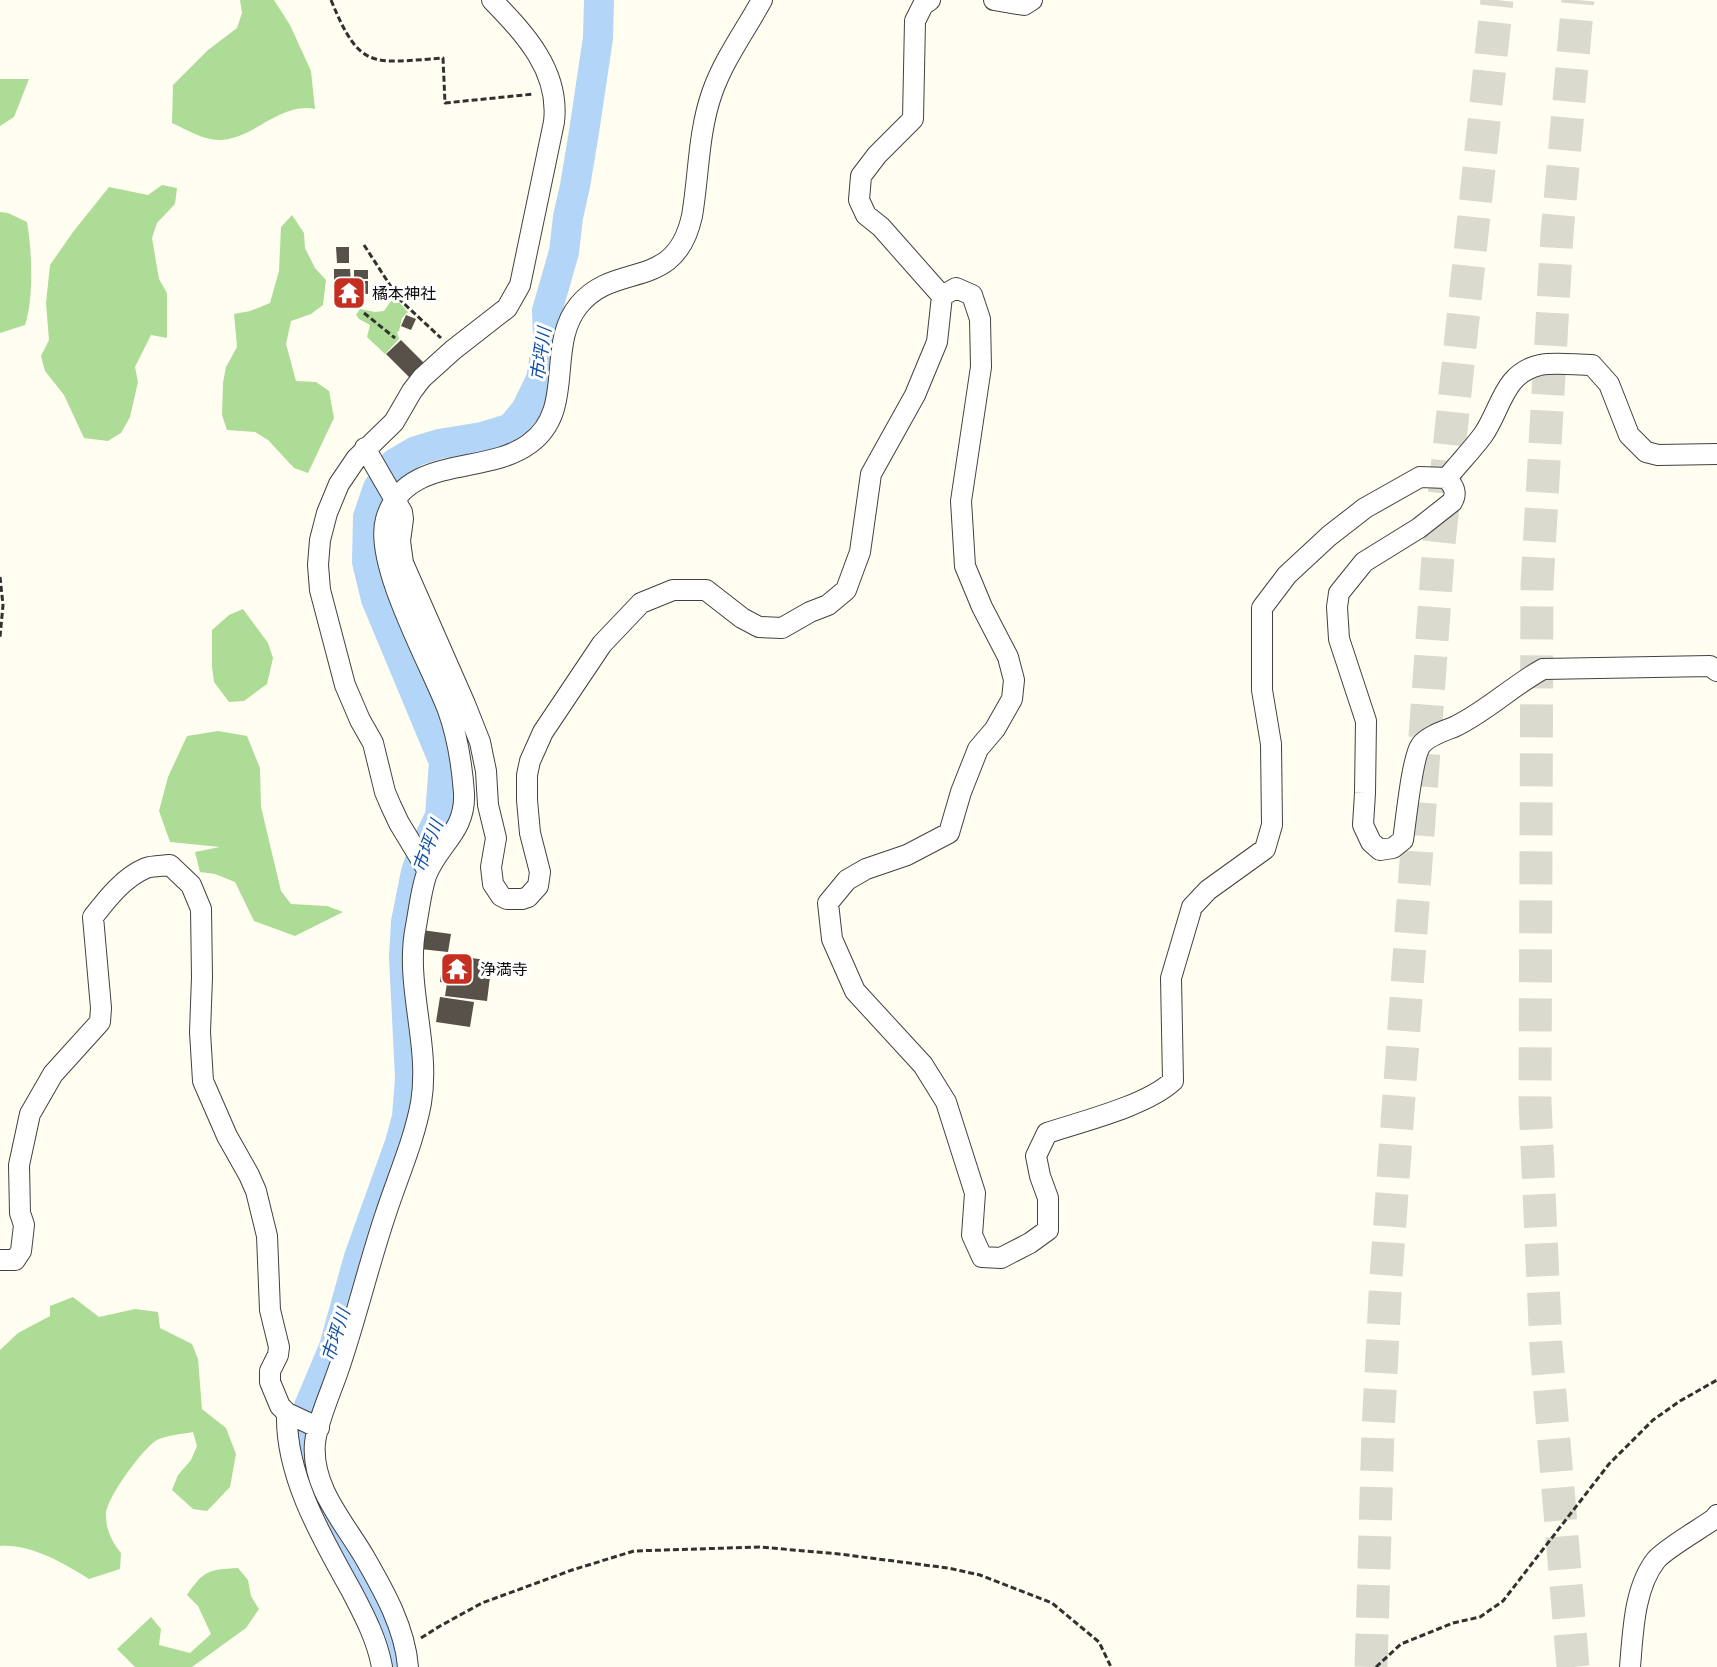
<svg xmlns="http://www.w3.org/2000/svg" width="1717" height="1667" font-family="'IBM Plex Serif','Noto Sans JP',serif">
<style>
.forest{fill:#addc97}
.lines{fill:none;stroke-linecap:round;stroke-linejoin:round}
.river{stroke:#b3d5f8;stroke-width:30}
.building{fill:#58514a}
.highway-tunnel{stroke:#dbdace;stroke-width:33;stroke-dasharray:33 16;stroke-linecap:butt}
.street-casing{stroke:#424242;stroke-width:22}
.path{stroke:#313131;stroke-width:3;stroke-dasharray:6 3;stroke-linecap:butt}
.street{stroke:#fff;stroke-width:20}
.labels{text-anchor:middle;stroke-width:6;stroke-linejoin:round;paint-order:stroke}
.poi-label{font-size:16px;fill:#0f0f0f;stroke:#fff;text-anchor:start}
.water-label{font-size:18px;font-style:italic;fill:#1352a5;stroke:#fff}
</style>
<rect width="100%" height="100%" fill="#fffef0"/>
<!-- forest -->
<path class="forest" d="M240 0H274L290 25 311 71 315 109C275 101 247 150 206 138 195 135 183 128 172 123L173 85 208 50 237 28 242 13Z
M0 79H29L14 117 0 126Z
M162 185 177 188 175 204 157 223 152 238 159 279 167 293V338L151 335 135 367 138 382 130 417 121 433 108 441 84 438 64 395 45 371 41 356 49 340 46 303 50 265 73 232 109 187 148 195Z
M0 212 8 213 27 222C32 250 34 298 25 325L0 333Z
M292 215 304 233 305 248 315 268 326 280 323 305 311 314 291 321 286 344 296 381 316 382 329 391 334 418 308 473 294 468 268 440 255 432 227 430 222 415 223 383 226 367 237 347 234 314 250 311 270 303 279 271 281 227Z
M394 300 398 301 408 312 402 318 399 331 397 332 399 339 385 354 367 337 370 325 359 319 356 315 360 309 375 312 384 311 391 301Z
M243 609 268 643 273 658 267 684 244 701 229 702 214 682 212 667V630L229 615Z
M218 731 247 736 260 768 261 807 281 891 291 904 327 906 343 912 295 936 254 921 235 882 215 874 200 872 195 852 220 847 170 842 159 811 168 777 187 736Z
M73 1297 99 1317 135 1309 158 1312 160 1328 192 1344 198 1359 202 1409 226 1428 236 1454 230 1487 207 1511 193 1509 172 1490 178 1475 191 1460 197 1446 193 1432C183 1434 167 1435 157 1440 143 1448 105 1500 106 1515 106 1530 112 1542 121 1553L120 1569 89 1579C63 1563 31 1544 0 1546V1350L18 1333 50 1316V1306Z
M238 1568 248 1580 251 1596 259 1609 246 1628 192 1667H135L117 1649 151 1617 161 1629 159 1645 190 1653 211 1634 198 1606 187 1595C204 1570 208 1570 238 1568Z"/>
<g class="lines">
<!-- river -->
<path class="river" d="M394 1667 392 1643 381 1620 314 1500 304 1469 301 1446 305 1416 334 1347 359 1257 400 1143 407 1117 410 1078 404 957 406 922 416 872 424 849 440 816 444 762 376 599 367 562 368 517 378 488 394 464 416 451 439 444 482 437 511 428 526 410 541 379 548 337 547 311 564 252 568 217 575 186 584 132 598 38 599 0"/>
</g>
<!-- building -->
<path class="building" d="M336 247H349V263H337Z
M334 269H350L351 283H334Z
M354 270H368V279H354Z
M354 281H368V294L354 293Z
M335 286H352V298H336Z
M406 315 416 319 411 330 401 326Z
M401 340 426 365 411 379 386 354Z
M422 930 451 934 448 952 420 949Z
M451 955 492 961 487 1001 445 996 447 983 440 982 442 966H449Z
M440 997 474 1002 470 1027 436 1022Z"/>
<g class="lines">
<!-- highway-tunnel -->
<path class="highway-tunnel" d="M1371 1667 1378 1431 1386 1276 1439 543 1497 0
M1573 1667 1546 1347 1535 1103 1537 585 1557 234 1578 0"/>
<defs>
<path id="street" d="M994 0 1024 5 1032 0
M942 296 956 288 972 295 980 319 981 367 961 501 965 566 982 607 1008 657 1014 680 1012 699 995 729 978 749 961 792 949 833 907 855 866 869 847 880 828 903 832 939 855 991 923 1065 946 1102 975 1193 972 1235 982 1257 1001 1258 1030 1243 1048 1230V1198L1040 1176 1036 1156 1047 1133C1083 1121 1146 1106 1173 1081L1171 978 1192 907 1208 890 1265 849 1272 825 1271 744 1262 690V608L1287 575 1329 536 1365 508 1420 477 1447 478
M365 448 402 512 403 519 400 541 403 563 465 704 480 742 486 771 488 805 496 838 491 867 493 884 501 896 507 899H522L528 897 538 886 540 872 530 833 527 800V775L530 761 543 732 602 644 641 603 673 590H706L742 618 759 627 782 628 810 612 828 605 846 590 860 552 871 474 915 395 937 342 942 296 881 227 866 215 859 200 861 176 877 155 913 119 915 21 923 5 930 0
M1447 478C1453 486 1458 492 1452 502L1419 528 1364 562 1339 593 1337 607 1339 639 1366 721 1365 793 1363 825 1371 842 1380 850 1393 848 1403 840C1406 821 1412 757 1421 745 1428 736 1444 731 1454 727 1486 712 1512 686 1543 669L1710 666 1717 671
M1447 478C1459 463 1472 450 1483 435 1501 410 1503 373 1540 365 1556 362 1575 365 1592 365L1609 384 1629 435 1646 452 1658 455 1717 454
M428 871 399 823 391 806 385 792 373 743 360 720 345 685 320 590 318 565 320 540 327 513 339 484 356 459 394 422 412 391 422 378 453 350 507 308 520 285 554 122C560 71 525 34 492 0
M0 1260H15L21 1251 24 1225 20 1213 19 1165 30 1114 53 1074 100 1022 101 1008 93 917C107 899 124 877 146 868 153 866 163 866 170 865L191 885 201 909 202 977 200 1032 203 1081 227 1136 249 1175 256 1191 267 1236 270 1310 279 1347 278 1355 270 1371V1382L280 1406 287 1413 319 1428
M287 1413C285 1475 322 1538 351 1590 364 1615 377 1639 382 1667
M408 1667C405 1628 384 1591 365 1558 344 1522 311 1487 315 1443 317 1421 334 1385 341 1362 357 1314 369 1264 385 1216 397 1179 414 1141 421 1103 431 1044 404 984 416 926 419 910 421 891 426 876 438 844 466 832 464 793 462 766 457 735 448 710 431 665 373 563 386 519 405 454 486 476 529 444 577 410 545 346 579 305 616 260 675 293 692 216 699 175 698 133 712 93 724 59 745 31 762 0
M1630 1667C1633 1632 1634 1588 1656 1560 1665 1549 1700 1529 1714 1519L1717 1515"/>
</defs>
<!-- street casing -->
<use href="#street" class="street-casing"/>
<!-- path -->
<path class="path" d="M331 0C360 71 372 63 443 58L445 103 534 94
M364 245 399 299 441 338
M364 313 395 338
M0 577 3 605 0 637
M421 1638 440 1626 482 1603 572 1570 634 1551 760 1547 839 1554 948 1568 980 1575 1052 1603 1099 1642 1111 1667
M1376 1667 1401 1644 1453 1623 1480 1617 1503 1601 1609 1464 1653 1420 1680 1401 1717 1380"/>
<!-- street -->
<use href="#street" class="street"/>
</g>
<!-- icons -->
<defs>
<symbol id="temple-square" viewBox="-11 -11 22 22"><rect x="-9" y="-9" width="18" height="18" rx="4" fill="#c42f21" stroke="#fff"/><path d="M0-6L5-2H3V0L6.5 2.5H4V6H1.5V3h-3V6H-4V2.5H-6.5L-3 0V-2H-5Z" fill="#fff"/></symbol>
</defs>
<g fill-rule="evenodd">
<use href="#temple-square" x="330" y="274" width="38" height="38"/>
<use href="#temple-square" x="438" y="950" width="38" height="38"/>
</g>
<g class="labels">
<!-- poi labels -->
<g class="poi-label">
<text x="372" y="299">橘本神社</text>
<text x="480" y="975">浄満寺</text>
</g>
<!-- water labels -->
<g class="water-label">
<text transform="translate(541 354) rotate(-82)" y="6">市坪川</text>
<text transform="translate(428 846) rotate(-69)" y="6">市坪川</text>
<text transform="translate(336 1335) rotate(-72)" y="6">市坪川</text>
</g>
</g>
</svg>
